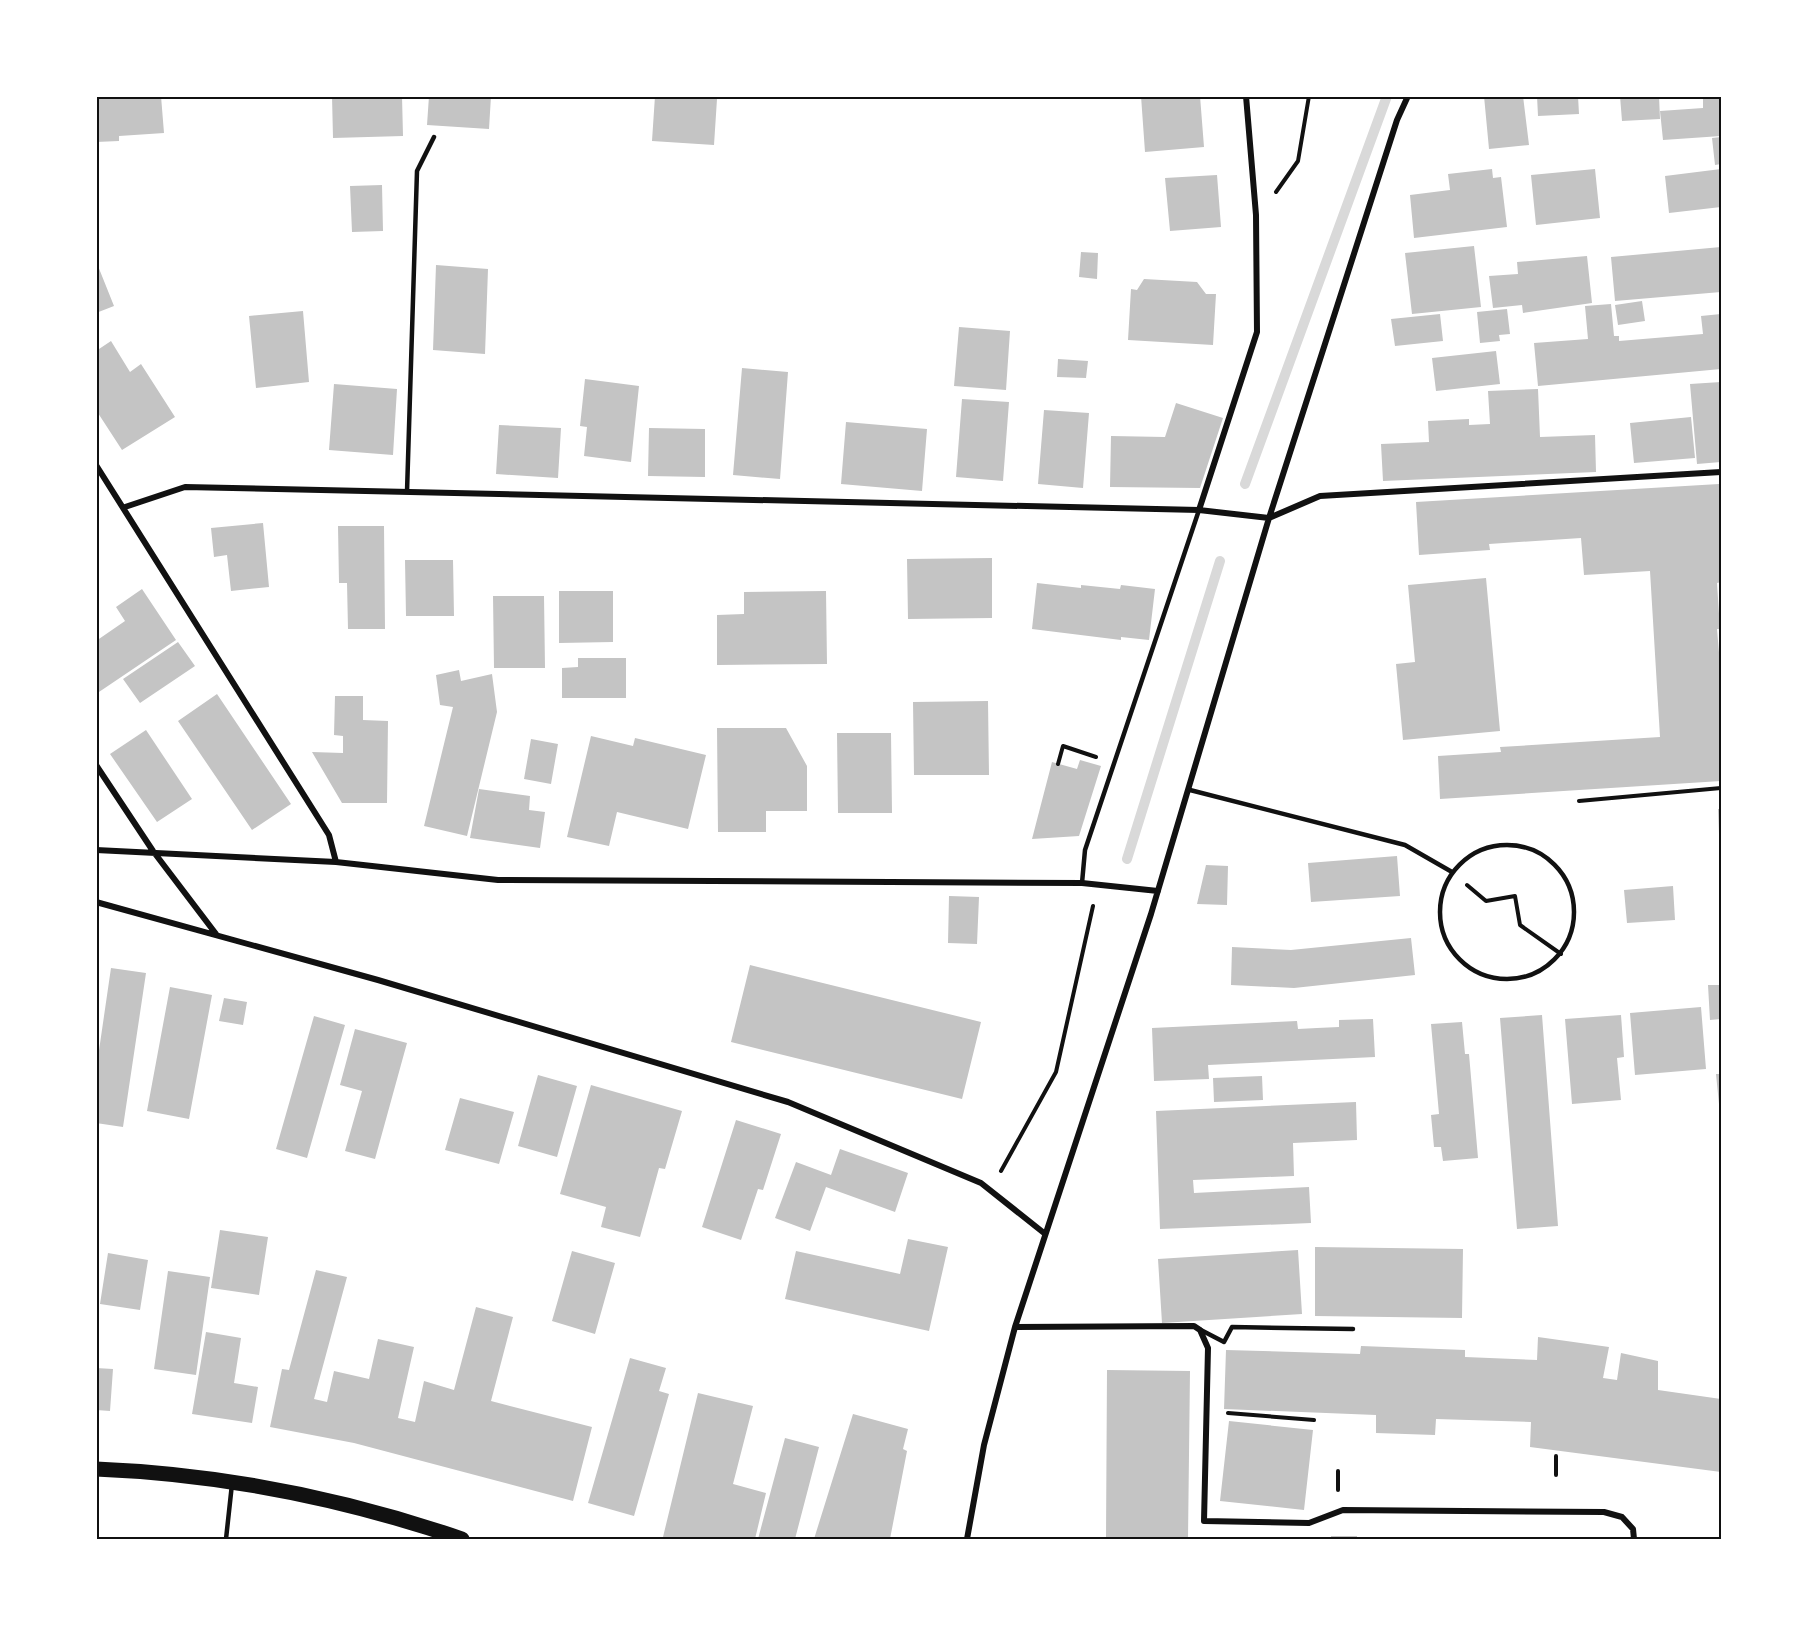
<svg xmlns="http://www.w3.org/2000/svg" width="1817" height="1635" font-family="Commissioner,sans-serif">
<style>
.lines{fill:none;stroke-linecap:round;stroke-linejoin:round}
.stream{stroke:#d9d9d9;stroke-width:10}
.building{fill:#c4c4c4}
.path{stroke:#111;stroke-width:4}
.service{stroke:#111;stroke-width:4.5}
.minor{stroke:#111;stroke-width:6}
.primary{stroke:#111;stroke-width:15}
.neatline{fill:none;stroke:#111;stroke-width:2}
</style>
<rect width="100%" height="100%" fill="#fff"/>
<g class="lines">
<!-- stream -->
<path class="stream" d="M1245 484 1387 96
M1127 859 1220 561"/>
</g>
<!-- building -->
<path class="building" d="M96 96H161L164 133 119 136V141L96 142Z
M332 96H402L403 136 333 138Z
M429 96H491L489 129 427 125Z
M655 96 717 99 714 145 652 141Z
M1141 96H1200L1204 147 1145 152Z
M1484 96H1523L1529 145 1489 149Z
M1537 96H1578L1579 114 1538 116Z
M1620 96H1659L1660 119 1622 121Z
M1703 96H1721V136L1663 140 1660 111 1703 108Z
M1721 137V164L1715 165 1712 138Z
M1492 169 1493 178 1501 177 1507 227 1414 238 1410 195 1450 190 1448 174Z
M1595 169 1600 218 1536 225 1531 175Z
M1721 169V207L1669 213 1665 176Z
M1217 175 1221 227 1170 231 1165 178Z
M382 185 383 231 352 232 350 186Z
M1474 246 1481 307 1412 314 1405 253Z
M1721 247V292L1615 301 1611 257Z
M1081 252 1098 253 1097 279 1079 277Z
M1587 256 1592 303 1523 313 1522 305 1493 308 1489 276 1518 274 1517 262Z
M96 261 114 306 96 313Z
M436 265 488 269 485 354 433 350Z
M1144 279 1197 282 1206 294H1216L1213 345 1128 340 1131 289 1137 290Z
M1642 301 1645 321 1618 325 1615 305Z
M1611 304 1614 336H1619V341L1703 334 1701 316 1721 314V369L1538 386 1534 343 1588 339 1585 306Z
M1507 309 1510 334 1499 335 1500 341 1480 343 1477 312Z
M303 311 309 382 256 388 249 316Z
M1440 314 1443 341 1395 346 1391 319Z
M959 327 1010 331 1006 390 954 386Z
M111 341 130 372 141 364 175 417 122 450 96 410V351Z
M1496 351 1500 384 1436 391 1432 358Z
M1058 359 1088 361 1086 378 1057 377Z
M742 368 788 372 780 479 733 475Z
M585 379 639 386 631 462 584 456 587 427 580 426Z
M1721 382V462L1697 464 1690 384Z
M334 384 397 389 393 455 329 450Z
M1538 389 1540 437 1595 435 1596 472 1383 481 1381 444 1429 442 1428 421 1469 419V425L1490 424 1488 391Z
M962 399 1009 402 1003 481 956 477Z
M1176 403 1223 418 1200 488 1110 487 1111 436 1165 437Z
M1044 410 1089 413 1083 488 1038 484Z
M1691 417 1695 458 1634 463 1630 423Z
M846 422 927 429 922 491 841 484Z
M499 425 561 428 558 478 496 474Z
M649 428 705 429V477L648 476Z
M1719 484 1721 582 1717 583 1720 629H1717L1721 676V781L1440 799 1438 756 1501 752 1500 747 1660 737 1650 571 1584 575 1581 538 1489 544 1490 550 1419 555 1416 502Z
M263 523 269 587 231 591 227 555 214 557 211 528Z
M338 526H384L385 629H348L347 583H339Z
M992 558V618L908 619 907 559Z
M405 560H453L454 616H406Z
M1486 578 1500 731 1403 740 1396 664 1415 662 1408 585Z
M1037 583 1081 588V585L1120 589 1121 585 1155 589 1149 640 1121 637V640L1032 629Z
M142 589 176 640 96 694V641L125 621 116 607Z
M559 591H613V642L559 643Z
M826 591 827 664 717 665V615L744 614V592Z
M493 596H544L545 668H494Z
M178 642 195 666 140 703 123 679Z
M578 658H626V698H562V668L578 667Z
M459 670 461 681 492 674 497 712 467 836 424 826 453 707 440 705 436 675Z
M217 694 291 804 252 830 178 721Z
M335 696H363V720L388 721 387 803H342L312 752 343 753V736L334 735Z
M988 701 989 775H914L913 702Z
M717 728H786L807 766V811H766V832H718Z
M146 730 192 799 157 822 110 754Z
M837 733H891L892 813H838Z
M591 736 633 746 635 738 706 755 688 829 617 812 609 846 567 837Z
M531 739 558 744 551 784 524 779Z
M1080 760 1101 766 1079 836 1032 839 1052 762 1077 769Z
M479 789 530 796 529 810 545 812 540 848 470 838Z
M1718 809H1721V834H1719Z
M1397 856 1400 896 1311 902 1308 863Z
M1206 865 1228 866 1227 905 1197 904Z
M1673 886 1675 920 1627 923 1624 890Z
M949 896 979 897 977 944 948 943Z
M1411 938 1415 975 1294 988 1231 985 1232 947 1291 950Z
M750 965 981 1022 962 1099 731 1042Z
M111 968 146 973 123 1127 96 1123V1071Z
M1708 985H1721V1019L1710 1020Z
M170 987 212 995 189 1119 147 1111Z
M224 998 247 1002 243 1025 219 1021Z
M1701 1007 1706 1069 1635 1075 1630 1013Z
M1542 1015 1558 1226 1517 1229 1500 1018Z
M1621 1015 1624 1057 1617 1058 1621 1100 1572 1104 1565 1019Z
M314 1016 345 1025 307 1158 276 1149Z
M1373 1019 1375 1057 1208 1065 1209 1079 1154 1081 1152 1028 1297 1021 1298 1029 1317 1028 1339 1027V1020Z
M1462 1022 1465 1054H1469L1478 1158 1443 1161 1441 1147H1434L1431 1115 1439 1114 1431 1024Z
M355 1029 407 1043 375 1159 345 1151 362 1091 340 1085Z
M1716 1074H1721V1104H1719Z
M538 1075 577 1086 557 1157 518 1146Z
M1262 1076 1263 1100 1214 1102 1213 1078Z
M591 1085 682 1111 665 1169 659 1168 640 1237 601 1227 606 1207 560 1194Z
M460 1098 514 1112 499 1164 445 1150Z
M1356 1102 1357 1140 1293 1143 1294 1176 1193 1180 1194 1193 1309 1187 1311 1223 1160 1229 1156 1111Z
M736 1120 781 1134 763 1190 758 1189 741 1240 702 1227Z
M840 1149 908 1173 895 1212 826 1187 810 1231 775 1218 796 1162 831 1175Z
M220 1230 268 1237 259 1295 211 1288Z
M908 1239 948 1247 929 1331 785 1299 796 1251 900 1274Z
M1315 1247 1463 1249 1462 1318 1315 1316Z
M1298 1250 1302 1314 1162 1323 1158 1259Z
M572 1251 615 1263 595 1334 552 1321Z
M108 1253 148 1260 140 1310 100 1304Z
M316 1270 347 1277 314 1399 327 1402 334 1371 369 1379 378 1339 414 1347 398 1418 415 1422 424 1381 454 1390 476 1307 513 1317 491 1401 592 1427 573 1501 354 1443 270 1427 282 1369 289 1370Z
M168 1271 210 1277 196 1375 154 1369Z
M206 1332 241 1338 234 1383 258 1387 252 1423 192 1414Z
M1538 1337 1609 1347 1603 1378 1617 1380 1621 1353 1658 1361V1390L1721 1399V1472L1530 1447 1531 1422 1436 1419 1435 1435 1376 1433V1415L1224 1409 1226 1350 1360 1354 1361 1346 1465 1350V1357L1537 1360Z
M630 1358 666 1368 659 1391 669 1394 634 1516 588 1503Z
M96 1368 113 1369 110 1411 96 1410Z
M1107 1370 1190 1371 1188 1539H1106Z
M698 1393 753 1406 733 1484 766 1493 755 1539 663 1537Z
M853 1414 908 1429 903 1449 907 1451 890 1539H814Z
M1229 1421 1313 1430 1304 1510 1220 1501Z
M785 1438 819 1447 795 1539H758Z
M1331 1536H1357V1539H1331Z"/>
<g class="lines">
<!-- path -->
<path class="path" d="M1276 192 1298 161 1309 96
M1058 764 1063 746 1096 757
M1579 801 1721 788
M1467 885 1486 901 1515 896 1520 925 1561 954
M1001 1171 1056 1072 1093 906
M1228 1413 1314 1420
M1338 1471V1490
M1556 1475V1456"/>
<!-- service -->
<path class="service" d="M407 492 417 171 434 137
M1190 790 1405 845 1452 872
M1440 912a67 67 0 1 1 134 0a67 67 0 1 1-134 0Z
M1082 883 1085 850 1199 510
M1199 1329 1224 1342 1232 1327 1353 1329
M226 1539 232 1484"/>
<!-- minor -->
<path class="minor" d="M96 465 329 835 336 862
M125 507 185 487 1199 510 1269 518 1320 496 1721 472
M1199 510 1257 332 1256 215 1246 96
M96 765 153 851 216 934
M96 850 336 862 498 880 1082 883 1158 891
M96 902 378 980 788 1102 981 1183 1044 1233
M1015 1327 1194 1326 1200 1330 1208 1348 1204 1521 1309 1523 1343 1510 1604 1512 1622 1517 1633 1529 1634 1539
M967 1539 984 1445 1015 1327 1151 914 1269 518 1397 120 1408 96"/>
<!-- primary -->
<path class="primary" d="M96 1469C221 1474 343 1498 462 1539"/>
</g>
<!-- border -->
<rect width="1817" height="1635" fill="none" stroke="#ffffff" stroke-width="195"/>
<rect x="98" y="98" width="1622" height="1440" class="neatline"/>
</svg>
